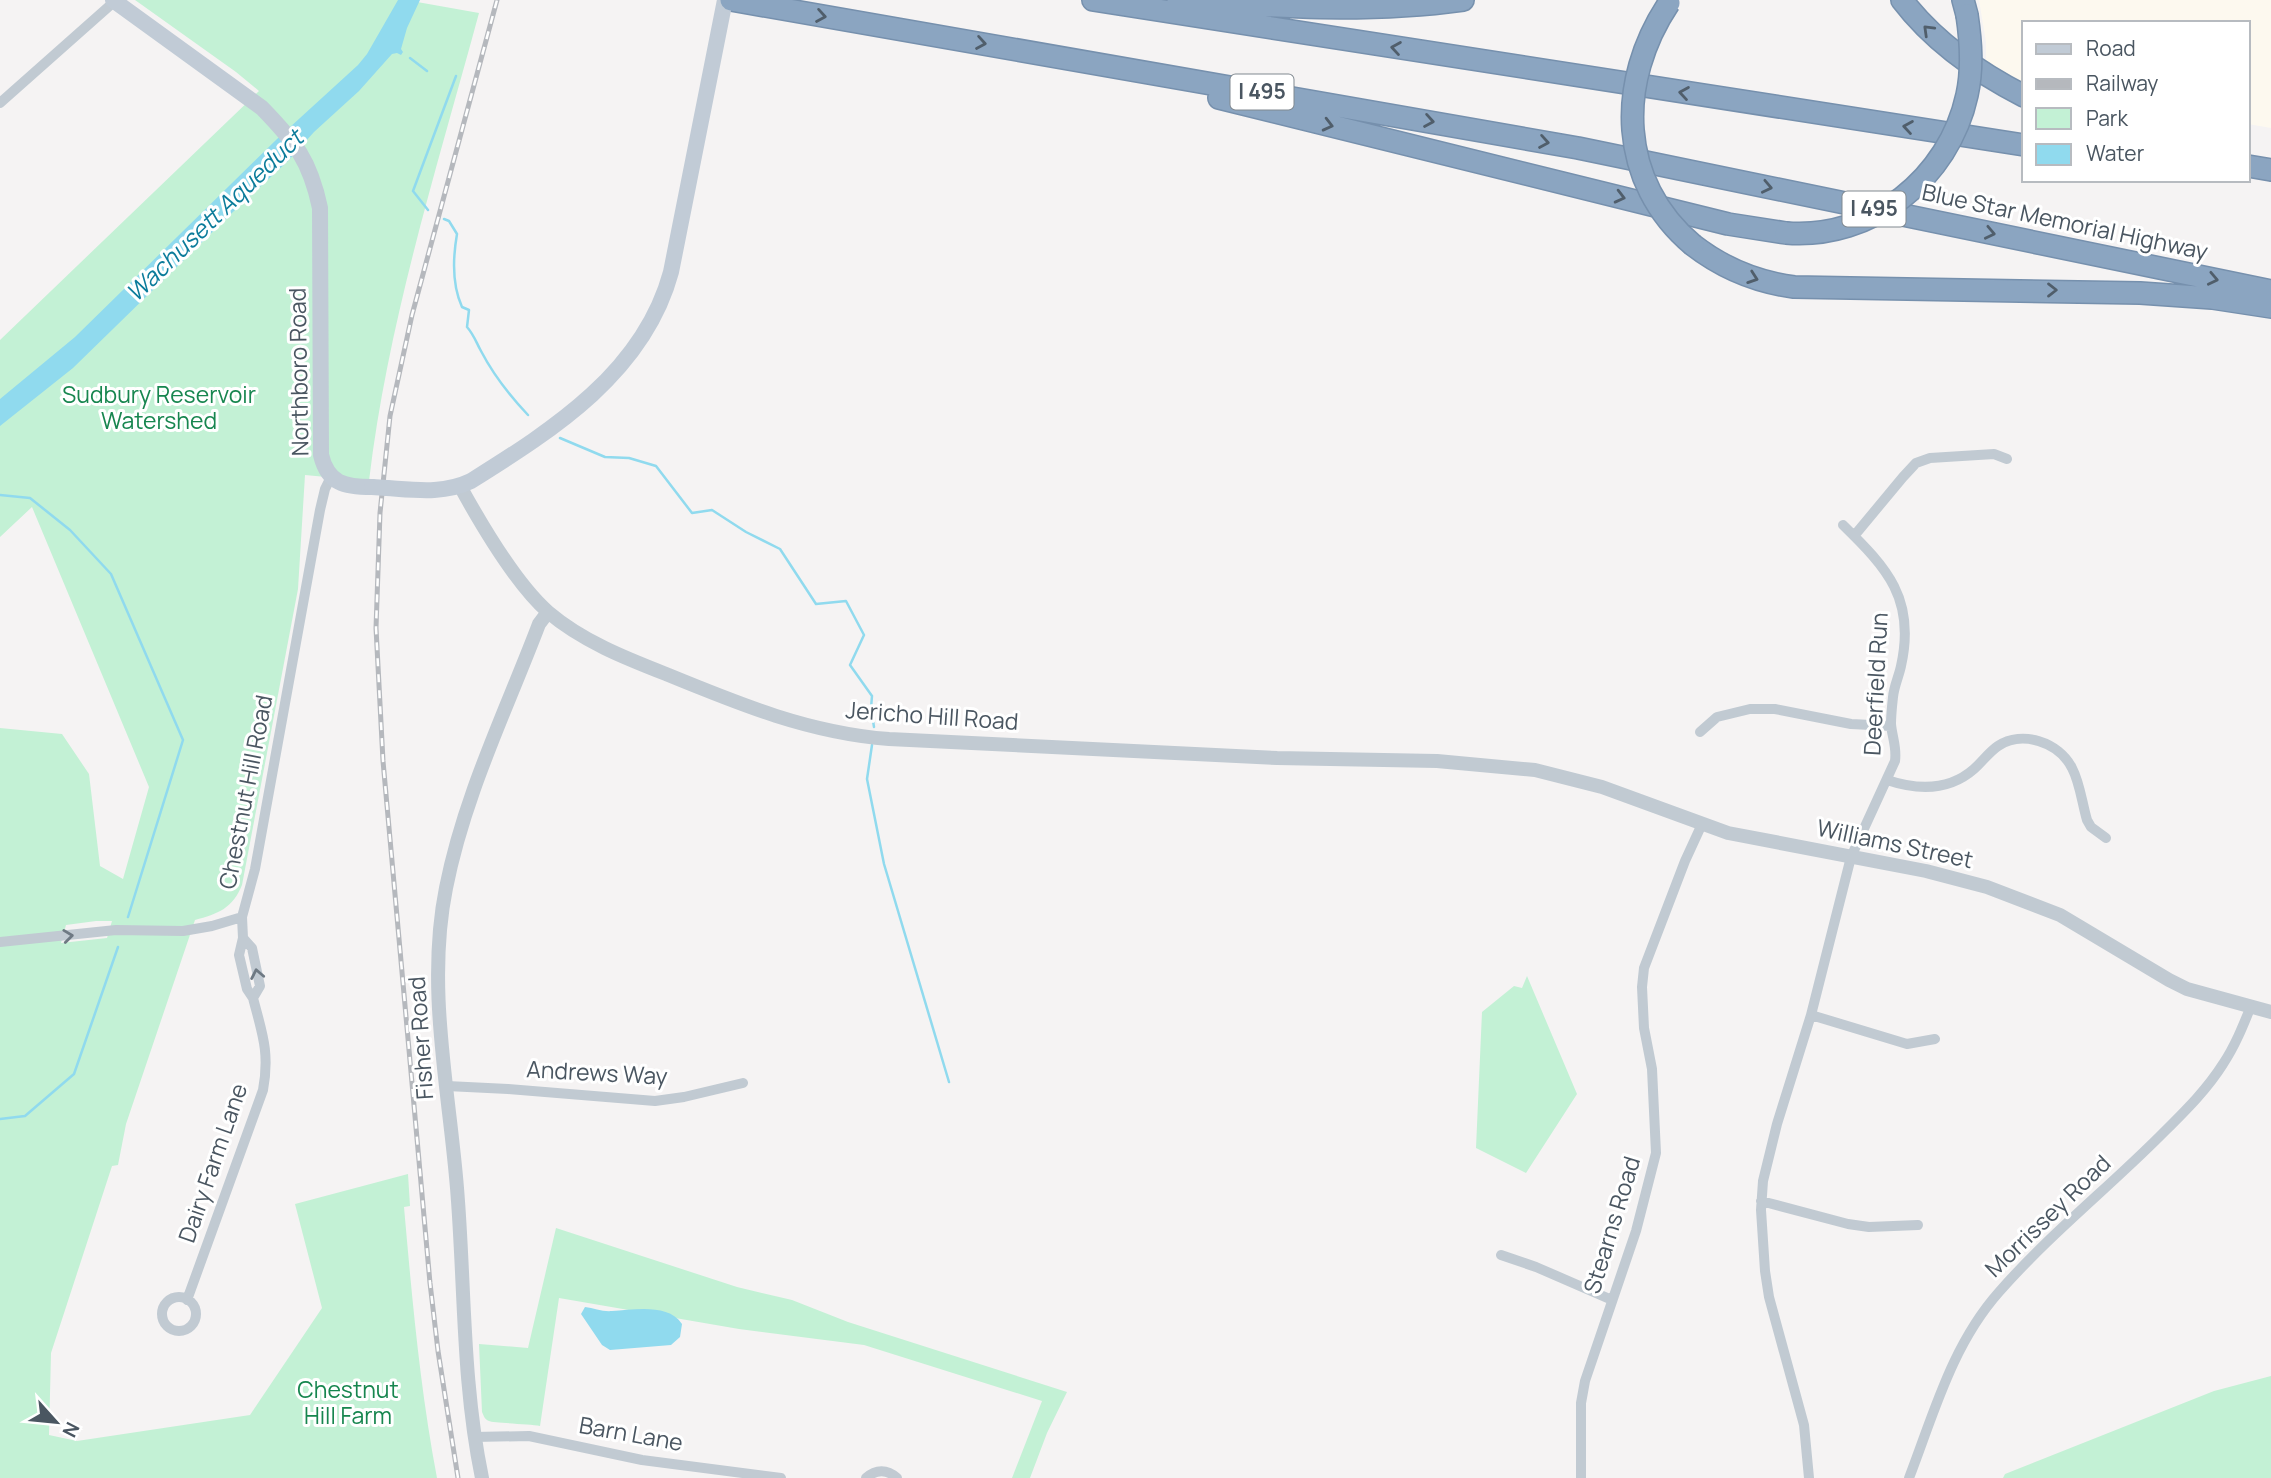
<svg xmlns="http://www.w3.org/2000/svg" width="2271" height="1478" font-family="Manrope,sans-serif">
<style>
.commercial{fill:#fdf9ef}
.green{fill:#c3f1d5;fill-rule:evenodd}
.water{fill:#90daee}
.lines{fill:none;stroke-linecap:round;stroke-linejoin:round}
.stream{stroke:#90daee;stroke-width:2.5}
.motorway-casing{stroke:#7690ad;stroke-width:24}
.minor{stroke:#c1cad2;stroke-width:10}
.tertiary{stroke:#c1cad2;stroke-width:14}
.secondary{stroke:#c1cbd6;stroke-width:16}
.motorway{stroke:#8ba5c1;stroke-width:21}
.rail-casing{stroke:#b5b8bd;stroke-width:5}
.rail{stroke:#fff;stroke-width:2.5;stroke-dasharray:8;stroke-linecap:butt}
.motorway-bridge-casing{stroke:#7690ad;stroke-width:24;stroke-linecap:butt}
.secondary-bridge{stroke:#c1cbd6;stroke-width:16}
.motorway-bridge{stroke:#8ba5c1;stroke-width:21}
.oneway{stroke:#505e6b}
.oneway2{stroke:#6e7983}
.labels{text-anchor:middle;stroke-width:6;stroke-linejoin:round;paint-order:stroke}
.shield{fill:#fff;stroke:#808990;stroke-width:2}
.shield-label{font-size:21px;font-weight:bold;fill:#4a5661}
.street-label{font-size:23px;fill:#4a5661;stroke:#fff}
.park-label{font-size:23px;fill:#17864f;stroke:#fff}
.water-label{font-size:24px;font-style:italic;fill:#0c7c9b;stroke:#fff}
</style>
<rect width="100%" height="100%" fill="#f5f3f3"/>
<!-- commercial -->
<path class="commercial" d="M1979 0H2271V128L2248 124V23H2024V86L1986 67V42Z"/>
<!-- green -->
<path class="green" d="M135 0H406L479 13C437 168 388 321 369 481L305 475 298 589 242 885C233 908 218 914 195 920L126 1124 118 1165 112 1166 51 1353 49 1435 77 1441 250 1415 322 1308 295 1204 408 1174 410 1206 404 1207C412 1298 420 1388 437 1478H0V728L62 734 89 774 100 866 123 879 149 787 32 507 0 537V340L259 91 236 72ZM96 921H112L107 938 61 943 66 925Z
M1527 976 1577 1094 1526 1173 1476 1148 1482 1012 1514 986 1522 988Z
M556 1228 737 1287 792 1300 848 1322 1067 1392 1047 1433 1030 1478H1012L1042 1401 864 1345 739 1329 559 1298 540 1426C530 1424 492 1423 489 1421 484 1419 484 1416 482 1412L479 1344 528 1348Z
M2271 1376V1478H2003L2005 1474 2214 1391Z"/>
<!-- water -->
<path class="water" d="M398 0H420L407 28 401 49 403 52 401 55 397 53 392 54 359 91 314 132 288 161 236 209 73 368 0 426V399L75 337 277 139 358 65 367 54Z
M585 1307C594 1308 603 1312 612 1311 634 1310 668 1303 682 1324L680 1337 671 1345 610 1350 602 1345 581 1314Z"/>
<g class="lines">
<!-- stream -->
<path class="stream" d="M410 58 427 71
M428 210 413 191 456 76
M444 219 449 221 457 234C453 257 452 285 462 307L469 310 467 327C474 335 476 342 481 351 493 374 510 396 528 415
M560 438 605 457 629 458 656 466 692 513 712 510 746 532 780 549 816 604 846 601 864 635 850 665 872 696 871 708 874 727
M0 495 30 498 70 530 111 574 183 740 128 917
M872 745 867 779 884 864 949 1082
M0 1119 25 1116 74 1074 118 947"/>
<defs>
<path id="motorway" d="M731 0 1578 148 2271 291
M1093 0 2024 145
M1178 0C1272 7 1369 13 1463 0
M1902 0C1934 42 1977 72 2024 96
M1963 0 1967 15
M1219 98 1728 224 1786 233
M2248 166 2271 170
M1693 245C1724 269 1756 282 1794 287L2140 293 2212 298 2271 307"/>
</defs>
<!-- motorway casing -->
<use href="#motorway" class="motorway-casing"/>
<!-- minor -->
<path class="minor" d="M0 103 115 1
M1854 536 1903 477 1916 463 1930 458 1994 454 2007 459
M1700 732 1717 717 1750 709H1775L1851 724 1891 726
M1887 780C1917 790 1949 791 1974 769 1982 762 1989 752 1998 746 2022 730 2059 742 2072 768 2080 783 2082 803 2087 820L2091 827 2106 838
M243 938 252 948 260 986 253 998 247 989 239 955 243 938 242 917 255 869 320 510 325 489 331 477
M0 942 116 930 183 931 212 926 242 917
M1811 1015 1907 1044 1935 1039
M447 1086 508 1089 655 1101 684 1097 743 1083
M1761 1201 1848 1224 1869 1227 1918 1225
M1501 1255 1536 1267 1612 1300
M162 1314a17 17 0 1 1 34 0a17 17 0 1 1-34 0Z
M187 1300 263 1090C270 1052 262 1033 253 998
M474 1437 529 1436 642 1460 781 1478
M866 1478C876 1469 887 1469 897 1478
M1581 1478V1403L1585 1381 1636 1231 1656 1153 1652 1069 1644 1028 1642 987 1644 968 1685 861 1702 824
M1809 1478 1804 1425 1769 1297 1765 1271 1761 1210 1763 1181 1777 1124 1811 1015 1851 857 1895 761C1897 747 1892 737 1891 724 1891 715 1892 706 1893 697 1894 686 1899 676 1901 666 1916 599 1887 568 1843 525
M1909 1478C1934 1413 1952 1345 1999 1292 2048 1236 2107 1189 2160 1136 2183 1113 2206 1091 2223 1064 2235 1046 2243 1026 2251 1006"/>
<!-- tertiary -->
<path class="tertiary" d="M460 486C482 526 515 583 548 612 582 641 625 658 666 674 739 704 809 733 889 739L1277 758 1437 761 1535 770 1602 787 1728 833 1926 871 1987 887 2060 915 2169 980 2187 989 2271 1012
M482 1478C462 1382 465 1285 457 1188 449 1089 426 987 446 888 464 796 506 711 539 624L548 612"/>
<!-- secondary -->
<path class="secondary" d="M113 0 262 108C295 142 310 160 320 208L321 455C328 484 345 487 372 487
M387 488C416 490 444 494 471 481 554 429 644 372 671 272L725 0"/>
<!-- motorway -->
<use href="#motorway" class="motorway"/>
<defs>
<path id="rail" d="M458 1478 438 1351 430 1283 383 761 376 628 380 513 390 416 412 315 497 0"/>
</defs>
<!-- rail casing -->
<use href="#rail" class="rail-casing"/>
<!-- rail -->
<use href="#rail" class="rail"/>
<defs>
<path id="motorway-bridge" d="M1669 3C1616 82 1618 182 1693 245
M1786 233C1872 240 1949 178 1967 95 1973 68 1971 42 1967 15"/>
</defs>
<!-- motorway-bridge casing -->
<use href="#motorway-bridge" class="motorway-bridge-casing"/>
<!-- secondary-bridge -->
<path class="secondary-bridge" d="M372 487 387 488"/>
<!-- motorway-bridge -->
<use href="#motorway-bridge" class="motorway-bridge"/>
</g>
<!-- one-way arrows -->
<defs><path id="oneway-chevron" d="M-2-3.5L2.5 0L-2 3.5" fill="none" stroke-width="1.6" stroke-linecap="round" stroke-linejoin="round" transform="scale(1.75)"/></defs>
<g class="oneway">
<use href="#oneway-chevron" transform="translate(821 16) rotate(10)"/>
<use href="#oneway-chevron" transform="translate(1928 30) rotate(-136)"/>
<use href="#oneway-chevron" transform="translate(981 43) rotate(10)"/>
<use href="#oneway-chevron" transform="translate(1396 48) rotate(-171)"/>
<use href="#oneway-chevron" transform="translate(1684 93) rotate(-171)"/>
<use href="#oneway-chevron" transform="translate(1429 121) rotate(10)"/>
<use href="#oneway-chevron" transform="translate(1328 125) rotate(14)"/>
<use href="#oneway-chevron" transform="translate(1908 127) rotate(-171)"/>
<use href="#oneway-chevron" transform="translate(1544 142) rotate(10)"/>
<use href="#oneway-chevron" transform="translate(1767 187) rotate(12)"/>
<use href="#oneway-chevron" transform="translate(1620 197) rotate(14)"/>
<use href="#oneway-chevron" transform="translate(1990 233) rotate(12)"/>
<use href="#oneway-chevron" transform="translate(1753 278) rotate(19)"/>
<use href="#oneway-chevron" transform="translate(2213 279) rotate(12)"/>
<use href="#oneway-chevron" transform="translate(2052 290)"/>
</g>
<g class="oneway2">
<use href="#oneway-chevron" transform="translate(68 936) rotate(-7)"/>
<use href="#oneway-chevron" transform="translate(257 974) rotate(-101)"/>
</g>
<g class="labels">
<!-- shield labels -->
<g class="shield">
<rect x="1230.5" y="74.5" width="63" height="35" rx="5"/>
<rect x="1842.5" y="191.5" width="63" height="35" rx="5"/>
</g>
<g class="shield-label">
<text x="1262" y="99">I 495</text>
<text x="1874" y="216">I 495</text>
</g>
<!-- street labels -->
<g class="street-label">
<text transform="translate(2065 222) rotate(12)" y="8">Blue Star Memorial Highway</text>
<text transform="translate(299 372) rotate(-91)" y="8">Northboro Road</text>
<text transform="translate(1876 684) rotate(-87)" y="8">Deerfield Run</text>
<text transform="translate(932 716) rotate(4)" y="8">Jericho Hill Road</text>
<text transform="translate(246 792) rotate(-79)" y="8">Chestnut Hill Road</text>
<text transform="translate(1895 844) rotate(12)" y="8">Williams Street</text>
<text transform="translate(421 1038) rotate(-94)" y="8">Fisher Road</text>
<text transform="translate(597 1073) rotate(3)" y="8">Andrews Way</text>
<text transform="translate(213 1163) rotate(-71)" y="8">Dairy Farm Lane</text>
<text transform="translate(2048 1216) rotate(-44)" y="8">Morrissey Road</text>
<text transform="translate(1612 1225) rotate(-73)" y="8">Stearns Road</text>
<text transform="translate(631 1434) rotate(10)" y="8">Barn Lane</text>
</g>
<!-- park labels -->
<g class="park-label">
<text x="159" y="403">Sudbury Reservoir<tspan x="159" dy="26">Watershed</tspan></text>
<text x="348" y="1398">Chestnut<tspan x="348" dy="26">Hill Farm</tspan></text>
</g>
<!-- water labels -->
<g class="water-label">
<text transform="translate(215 216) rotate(-44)" y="8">Wachusett Aqueduct</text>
</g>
</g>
<!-- legend -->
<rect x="2022" y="21" width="228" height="161" fill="#ffffff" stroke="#b7bbc0" stroke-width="2"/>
<rect x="2036" y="44" width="35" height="10" fill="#c1cbd6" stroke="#b7bbc0" stroke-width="2"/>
<text x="2086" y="56" font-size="21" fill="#4a5661">Road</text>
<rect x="2036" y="79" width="35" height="10" fill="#b5b8bd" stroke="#b7bbc0" stroke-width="2"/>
<text x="2086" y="91" font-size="21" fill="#4a5661">Railway</text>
<rect x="2036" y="108" width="35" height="21" fill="#c3f1d5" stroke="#b7bbc0" stroke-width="2"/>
<text x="2086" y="126" font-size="21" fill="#4a5661">Park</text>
<rect x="2036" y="144" width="35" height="21" fill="#90daee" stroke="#b7bbc0" stroke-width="2"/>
<text x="2086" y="161" font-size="21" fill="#4a5661">Water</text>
<!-- north arrow -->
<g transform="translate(56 1422) rotate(117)" stroke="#ffffff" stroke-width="5" paint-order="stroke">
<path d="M0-5L12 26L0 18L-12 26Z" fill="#4a5661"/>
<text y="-10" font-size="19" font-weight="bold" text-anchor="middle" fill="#4a5661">N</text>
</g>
</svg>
